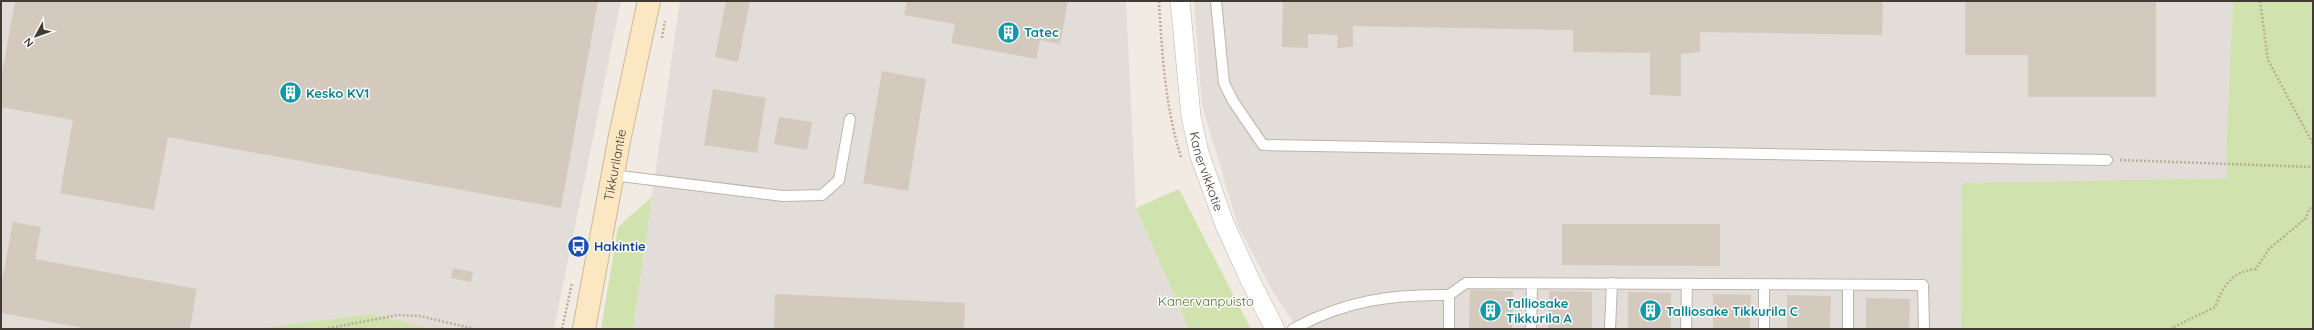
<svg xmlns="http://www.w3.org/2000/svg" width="2314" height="330" font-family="Quicksand,sans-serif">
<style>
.industrial{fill:#e2ddd9}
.green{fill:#d0e3ae}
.parking{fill:#e1dfdc}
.building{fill:#d4c9bd}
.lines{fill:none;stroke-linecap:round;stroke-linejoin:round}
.lane-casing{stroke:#beb5aa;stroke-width:12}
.street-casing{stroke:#beb5aa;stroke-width:20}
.secondary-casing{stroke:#ceba96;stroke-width:24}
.path{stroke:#bcad99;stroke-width:2.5;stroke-dasharray:2 2;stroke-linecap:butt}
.lane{stroke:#fff;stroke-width:10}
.street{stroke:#fff;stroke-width:19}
.secondary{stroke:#fbe8c3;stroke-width:22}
.labels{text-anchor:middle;stroke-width:3;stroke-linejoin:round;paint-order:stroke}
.culture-label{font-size:13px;font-weight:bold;fill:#0d838f;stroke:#fff;text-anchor:start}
.street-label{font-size:13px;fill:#423b34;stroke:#fff}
.transit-label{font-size:13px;font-weight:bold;fill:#164399;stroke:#fff;text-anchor:start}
.park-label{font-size:13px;fill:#4b6f2c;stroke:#fff}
</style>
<rect width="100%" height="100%" fill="#f1ebe3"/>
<!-- industrial -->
<path class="industrial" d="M1 1H621L554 329H433L371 314 253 329H1Z
M680 1H1126L1136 208 1189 329H633Z
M1194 1H2233L2226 148 2228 178 1962 183 1961 329H1298L1273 292 1238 226 1202 105Z"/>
<!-- green -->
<path class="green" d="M2233 1H2313V329H1961L1962 183 2227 178 2226 148Z
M1179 189 1251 329H1189L1136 208Z
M652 197 633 329H601L618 227Z
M371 314 433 329H253Z"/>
<!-- parking -->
<path class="parking" d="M860 129 872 131 863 183 851 181Z"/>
<!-- building -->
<path class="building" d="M15 1H598L561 208 168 137 154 210 60 193 73 120 1 107V79Z
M726 1H750L738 62 715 57Z
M907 1H1068L1060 44 1040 40 1036 59 951 43 955 24 904 15Z
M1283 1H1883L1882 35 1700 32V52L1681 54V96L1650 95V53L1573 52V30L1353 26V47L1337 48 1338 35 1308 34V48L1282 47Z
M1965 1H2156V97H2028V55H1965Z
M882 71 926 79 908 191 863 183Z
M713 89 766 98 757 153 704 145Z
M779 117 812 122 807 150 774 144Z
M13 222 41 227 35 259 197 289 190 329H89L1 313V286Z
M1562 224H1720V266L1562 265Z
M453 268 473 272 471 282 451 278Z
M1470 290 1513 291 1512 329H1469Z
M1549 291 1592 292V329H1548Z
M1628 292 1671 293V329H1628Z
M775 294 965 303 964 329H774Z
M1713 294 1751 295 1750 329H1713Z
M1787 295 1831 296 1830 329H1787Z
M1866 298 1910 299 1909 329H1866Z"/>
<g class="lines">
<defs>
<path id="lane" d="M1216 1 1224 83 1233 101 1263 145 2107 160
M612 175 783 196 822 195 839 180 850 119
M1764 285V329
M1449 295 1466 283 1923 285 1924 329
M1293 329C1344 301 1391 294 1449 295V329
M1531 329 1532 283
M1610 329 1612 283
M1686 329 1687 284
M1848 329V285"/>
<g id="street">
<path id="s1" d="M1180 1 1191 116 1199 153 1225 225 1251 282 1275 329"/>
</g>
<g id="secondary">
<path id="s2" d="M584 329 620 136 649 1"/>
</g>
</defs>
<!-- lane casing -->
<use href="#lane" class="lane-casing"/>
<!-- street casing -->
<use href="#street" class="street-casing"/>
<!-- secondary casing -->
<use href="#secondary" class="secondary-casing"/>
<!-- path -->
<path class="path" d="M1159 1C1162 54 1165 106 1181 157
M2260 1 2268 60 2313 144
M662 38 665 21
M2120 160 2313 167
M324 329 398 315 420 316 475 329
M562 329 572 283
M2170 329 2215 307C2224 285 2231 272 2256 269L2269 249 2306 218 2309 209 2313 207"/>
<!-- lane -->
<use href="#lane" class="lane"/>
<!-- street -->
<use href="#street" class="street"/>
<!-- secondary -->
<use href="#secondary" class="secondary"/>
</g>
<!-- icons -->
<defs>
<symbol id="building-disc" viewBox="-11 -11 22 22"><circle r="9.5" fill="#0f9aa8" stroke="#fff"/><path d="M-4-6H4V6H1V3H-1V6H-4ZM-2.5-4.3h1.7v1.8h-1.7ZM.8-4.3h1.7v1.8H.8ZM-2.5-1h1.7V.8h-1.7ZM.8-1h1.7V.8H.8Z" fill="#fff"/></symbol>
<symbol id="bus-disc" viewBox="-11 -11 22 22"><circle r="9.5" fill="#1a4fb4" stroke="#fff"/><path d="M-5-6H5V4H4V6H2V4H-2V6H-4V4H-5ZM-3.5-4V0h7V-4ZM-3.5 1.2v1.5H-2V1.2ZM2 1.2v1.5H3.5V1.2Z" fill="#fff"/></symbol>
</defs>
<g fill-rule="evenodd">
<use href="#building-disc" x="996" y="20" width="25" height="25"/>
<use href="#building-disc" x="278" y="80" width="25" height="25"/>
<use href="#bus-disc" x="566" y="234" width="25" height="25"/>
<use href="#building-disc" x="1478" y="298" width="25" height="25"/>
<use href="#building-disc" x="1638" y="298" width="25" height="25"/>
</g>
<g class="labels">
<!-- culture labels -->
<g class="culture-label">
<text x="1024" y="37">Tatec</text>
<text x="306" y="98">Kesko KV1</text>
<text x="1506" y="308">Talliosake<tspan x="1506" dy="15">Tikkurila A</tspan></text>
<text x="1666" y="316">Talliosake Tikkurila C</text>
</g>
<!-- street labels -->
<g class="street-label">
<text dy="5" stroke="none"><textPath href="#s2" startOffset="167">Tikkurilantie</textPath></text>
<text dy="5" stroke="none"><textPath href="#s1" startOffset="173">Kanervikkotie</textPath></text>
</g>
<!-- transit labels -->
<g class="transit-label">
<text x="594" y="251">Hakintie</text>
</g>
<!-- park labels -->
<g class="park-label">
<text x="1206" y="306">Kanervanpuisto</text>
</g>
</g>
<!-- border -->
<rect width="2314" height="330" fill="none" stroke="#423b34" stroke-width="4"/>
<!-- north arrow -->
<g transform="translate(36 36) rotate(229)" stroke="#ffffff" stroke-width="3" paint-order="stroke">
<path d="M0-3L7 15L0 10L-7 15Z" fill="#423b34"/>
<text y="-6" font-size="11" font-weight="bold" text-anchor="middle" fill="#423b34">N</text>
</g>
</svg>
